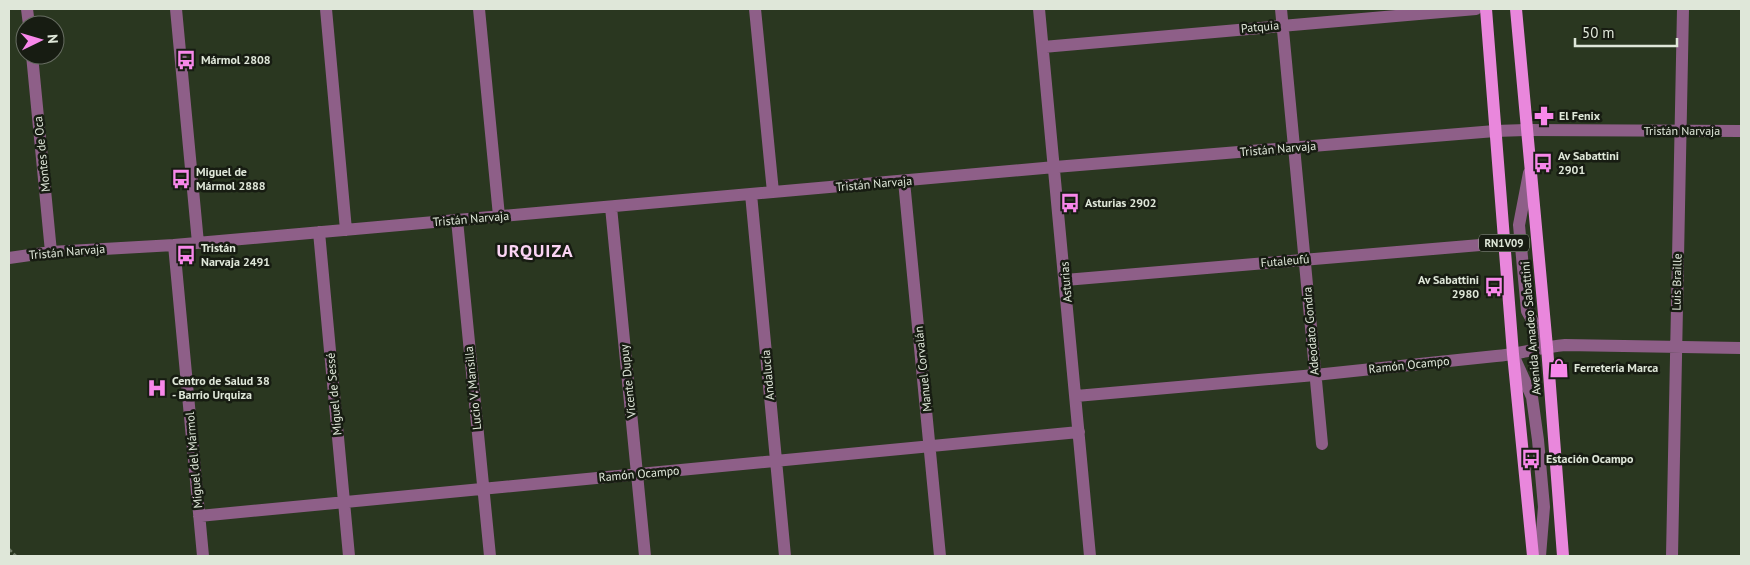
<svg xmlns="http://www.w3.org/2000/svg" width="1750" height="565" font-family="'PT Sans',sans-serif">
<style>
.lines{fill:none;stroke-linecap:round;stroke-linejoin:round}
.path{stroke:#707b68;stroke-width:2.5;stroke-dasharray:4 2.5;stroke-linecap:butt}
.minor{stroke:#8e5f88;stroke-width:12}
.major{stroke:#e987dc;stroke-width:12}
.labels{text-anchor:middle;stroke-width:5;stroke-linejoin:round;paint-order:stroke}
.shield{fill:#171c12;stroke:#a3aa9d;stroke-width:1}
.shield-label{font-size:11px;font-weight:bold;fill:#dfe7d9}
.street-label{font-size:12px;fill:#dfe7d9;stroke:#171c12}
.poi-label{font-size:12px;font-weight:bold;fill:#dfe7d9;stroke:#171c12;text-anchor:start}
.district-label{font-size:18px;font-weight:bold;letter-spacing:1px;fill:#fbd4f4;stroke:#171c12}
</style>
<rect width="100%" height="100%" fill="#2a3720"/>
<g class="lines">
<!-- path -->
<path class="path" d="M9 549 16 556"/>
<!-- minor -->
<path class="minor" d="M27 9 29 25
M176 9 198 243
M326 9 346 230
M479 9 499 216
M755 9 773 192
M1039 9 1090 556
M1281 9 1322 444
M1043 47 1476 9
M32 55 51 252
M1529 173 1519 225 1527 311 1547 347
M904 181 940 556
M751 194 785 556
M611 207 645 556
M457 220 490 556
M319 232 349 556
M174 245 203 556
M9 258 51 252 174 245 1055 167 1495 131 1526 130 1741 131
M1065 280 1504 243
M1514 357 1532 397 1538 440 1544 507 1540 556
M1076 396 1315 375 1496 356C1519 354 1541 347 1565 345L1741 348
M199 516 1079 432
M1672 556 1683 9"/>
<!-- major -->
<path class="major" d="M1486 9 1513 354 1533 556
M1516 9 1547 347 1563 556"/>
</g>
<!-- icons -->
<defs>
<symbol id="bus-bare" viewBox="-9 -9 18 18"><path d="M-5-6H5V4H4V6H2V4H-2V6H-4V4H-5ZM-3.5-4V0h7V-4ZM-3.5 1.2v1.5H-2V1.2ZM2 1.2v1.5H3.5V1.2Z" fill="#f888ea" stroke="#171c12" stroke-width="2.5" paint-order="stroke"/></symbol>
<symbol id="pharmacy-bare" viewBox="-9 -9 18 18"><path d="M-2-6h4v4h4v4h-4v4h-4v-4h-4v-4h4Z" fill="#f888ea" stroke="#171c12" stroke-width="2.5" paint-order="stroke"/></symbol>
<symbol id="shop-bare" viewBox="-9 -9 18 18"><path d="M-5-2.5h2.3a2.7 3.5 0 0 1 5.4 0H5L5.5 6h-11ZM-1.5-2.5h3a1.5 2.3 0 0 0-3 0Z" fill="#f888ea" stroke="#171c12" stroke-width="2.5" paint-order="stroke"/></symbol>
<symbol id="hospital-bare" viewBox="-9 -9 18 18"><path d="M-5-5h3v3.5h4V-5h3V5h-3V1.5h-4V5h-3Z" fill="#f888ea" stroke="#171c12" stroke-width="2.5" paint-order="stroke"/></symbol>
</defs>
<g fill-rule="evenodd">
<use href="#bus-bare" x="172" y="46" width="28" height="28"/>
<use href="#pharmacy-bare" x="1530" y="102" width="28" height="28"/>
<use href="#bus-bare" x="1529" y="149" width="28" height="28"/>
<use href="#bus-bare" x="167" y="165" width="28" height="28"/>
<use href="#bus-bare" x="1056" y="189" width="28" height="28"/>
<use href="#bus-bare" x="172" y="241" width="28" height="28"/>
<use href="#bus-bare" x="1480" y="273" width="28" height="28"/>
<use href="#shop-bare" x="1545" y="354" width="28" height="28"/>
<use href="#hospital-bare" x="143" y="374" width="28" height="28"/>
<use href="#bus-bare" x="1517" y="445" width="28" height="28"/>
</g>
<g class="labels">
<!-- shield labels -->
<rect class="shield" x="1479" y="234.5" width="50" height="17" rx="4"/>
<g class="shield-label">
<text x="1504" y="247">RN1V09</text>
</g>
<!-- street labels -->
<g class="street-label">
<text transform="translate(1260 27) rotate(-5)" y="4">Patquia</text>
<text x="1682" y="135">Tristán Narvaja</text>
<text transform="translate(1278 149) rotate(-5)" y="4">Tristán Narvaja</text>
<text transform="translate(42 154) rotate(-96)" y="4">Montes de Oca</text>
<text transform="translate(874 184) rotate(-5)" y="4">Tristán Narvaja</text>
<text transform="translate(471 219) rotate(-5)" y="4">Tristán Narvaja</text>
<text transform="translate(67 252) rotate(-5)" y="4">Tristán Narvaja</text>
<text transform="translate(1285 261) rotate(-5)" y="4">Futaleufú</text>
<text transform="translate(1066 282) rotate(-95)" y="4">Asturias</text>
<text transform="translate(1677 282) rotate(-89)" y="4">Luis Braille</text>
<text transform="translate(1531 328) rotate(-95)" y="4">Avenida Amadeo Sabattini</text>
<text transform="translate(1311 331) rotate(-95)" y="4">Adeodato Gondra</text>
<text transform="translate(1409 365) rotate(-6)" y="4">Ramón Ocampo</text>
<text transform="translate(923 369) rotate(-96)" y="4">Manuel Corvalán</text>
<text transform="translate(768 375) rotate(-95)" y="4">Andalucía</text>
<text transform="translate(628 381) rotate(-96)" y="4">Vicente Dupuy</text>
<text transform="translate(473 388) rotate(-96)" y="4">Lucio V. Mansilla</text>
<text transform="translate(334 394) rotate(-95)" y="4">Miguel de Sessé</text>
<text transform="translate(194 460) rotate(-95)" y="4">Miguel del Mármol</text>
<text transform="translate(639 474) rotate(-5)" y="4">Ramón Ocampo</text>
</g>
<!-- poi labels -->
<g class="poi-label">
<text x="201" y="64">Mármol 2808</text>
<text x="1559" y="120">El Fenix</text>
<text x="1558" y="160">Av Sabattini<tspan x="1558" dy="14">2901</tspan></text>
<text x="196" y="176">Miguel de<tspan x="196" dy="14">Mármol 2888</tspan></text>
<text x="1085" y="207">Asturias 2902</text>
<text x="201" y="252">Tristán<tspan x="201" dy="14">Narvaja 2491</tspan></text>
<text x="1479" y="284" text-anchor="end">Av Sabattini<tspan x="1479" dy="14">2980</tspan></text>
<text x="1574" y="372">Ferretería Marca</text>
<text x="172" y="385">Centro de Salud 38<tspan x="172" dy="14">- Barrio Urquiza</tspan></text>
<text x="1546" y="463">Estación Ocampo</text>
</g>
<!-- district labels -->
<g class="district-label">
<text x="535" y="257">URQUIZA</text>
</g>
</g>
<!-- border -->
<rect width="1750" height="565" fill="none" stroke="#dfe7d9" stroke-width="20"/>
<!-- north arrow -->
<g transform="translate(40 40) rotate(85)"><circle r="24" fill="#171c12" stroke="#676d62"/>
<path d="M0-4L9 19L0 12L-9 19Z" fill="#f888ea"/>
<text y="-8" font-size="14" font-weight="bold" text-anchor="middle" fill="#dfe7d9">N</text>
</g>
<!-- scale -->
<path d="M1575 38v8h102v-8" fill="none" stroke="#dfe7d9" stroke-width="2.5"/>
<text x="1582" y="38" font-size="15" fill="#dfe7d9" stroke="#171c12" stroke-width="4" paint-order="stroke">50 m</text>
</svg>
